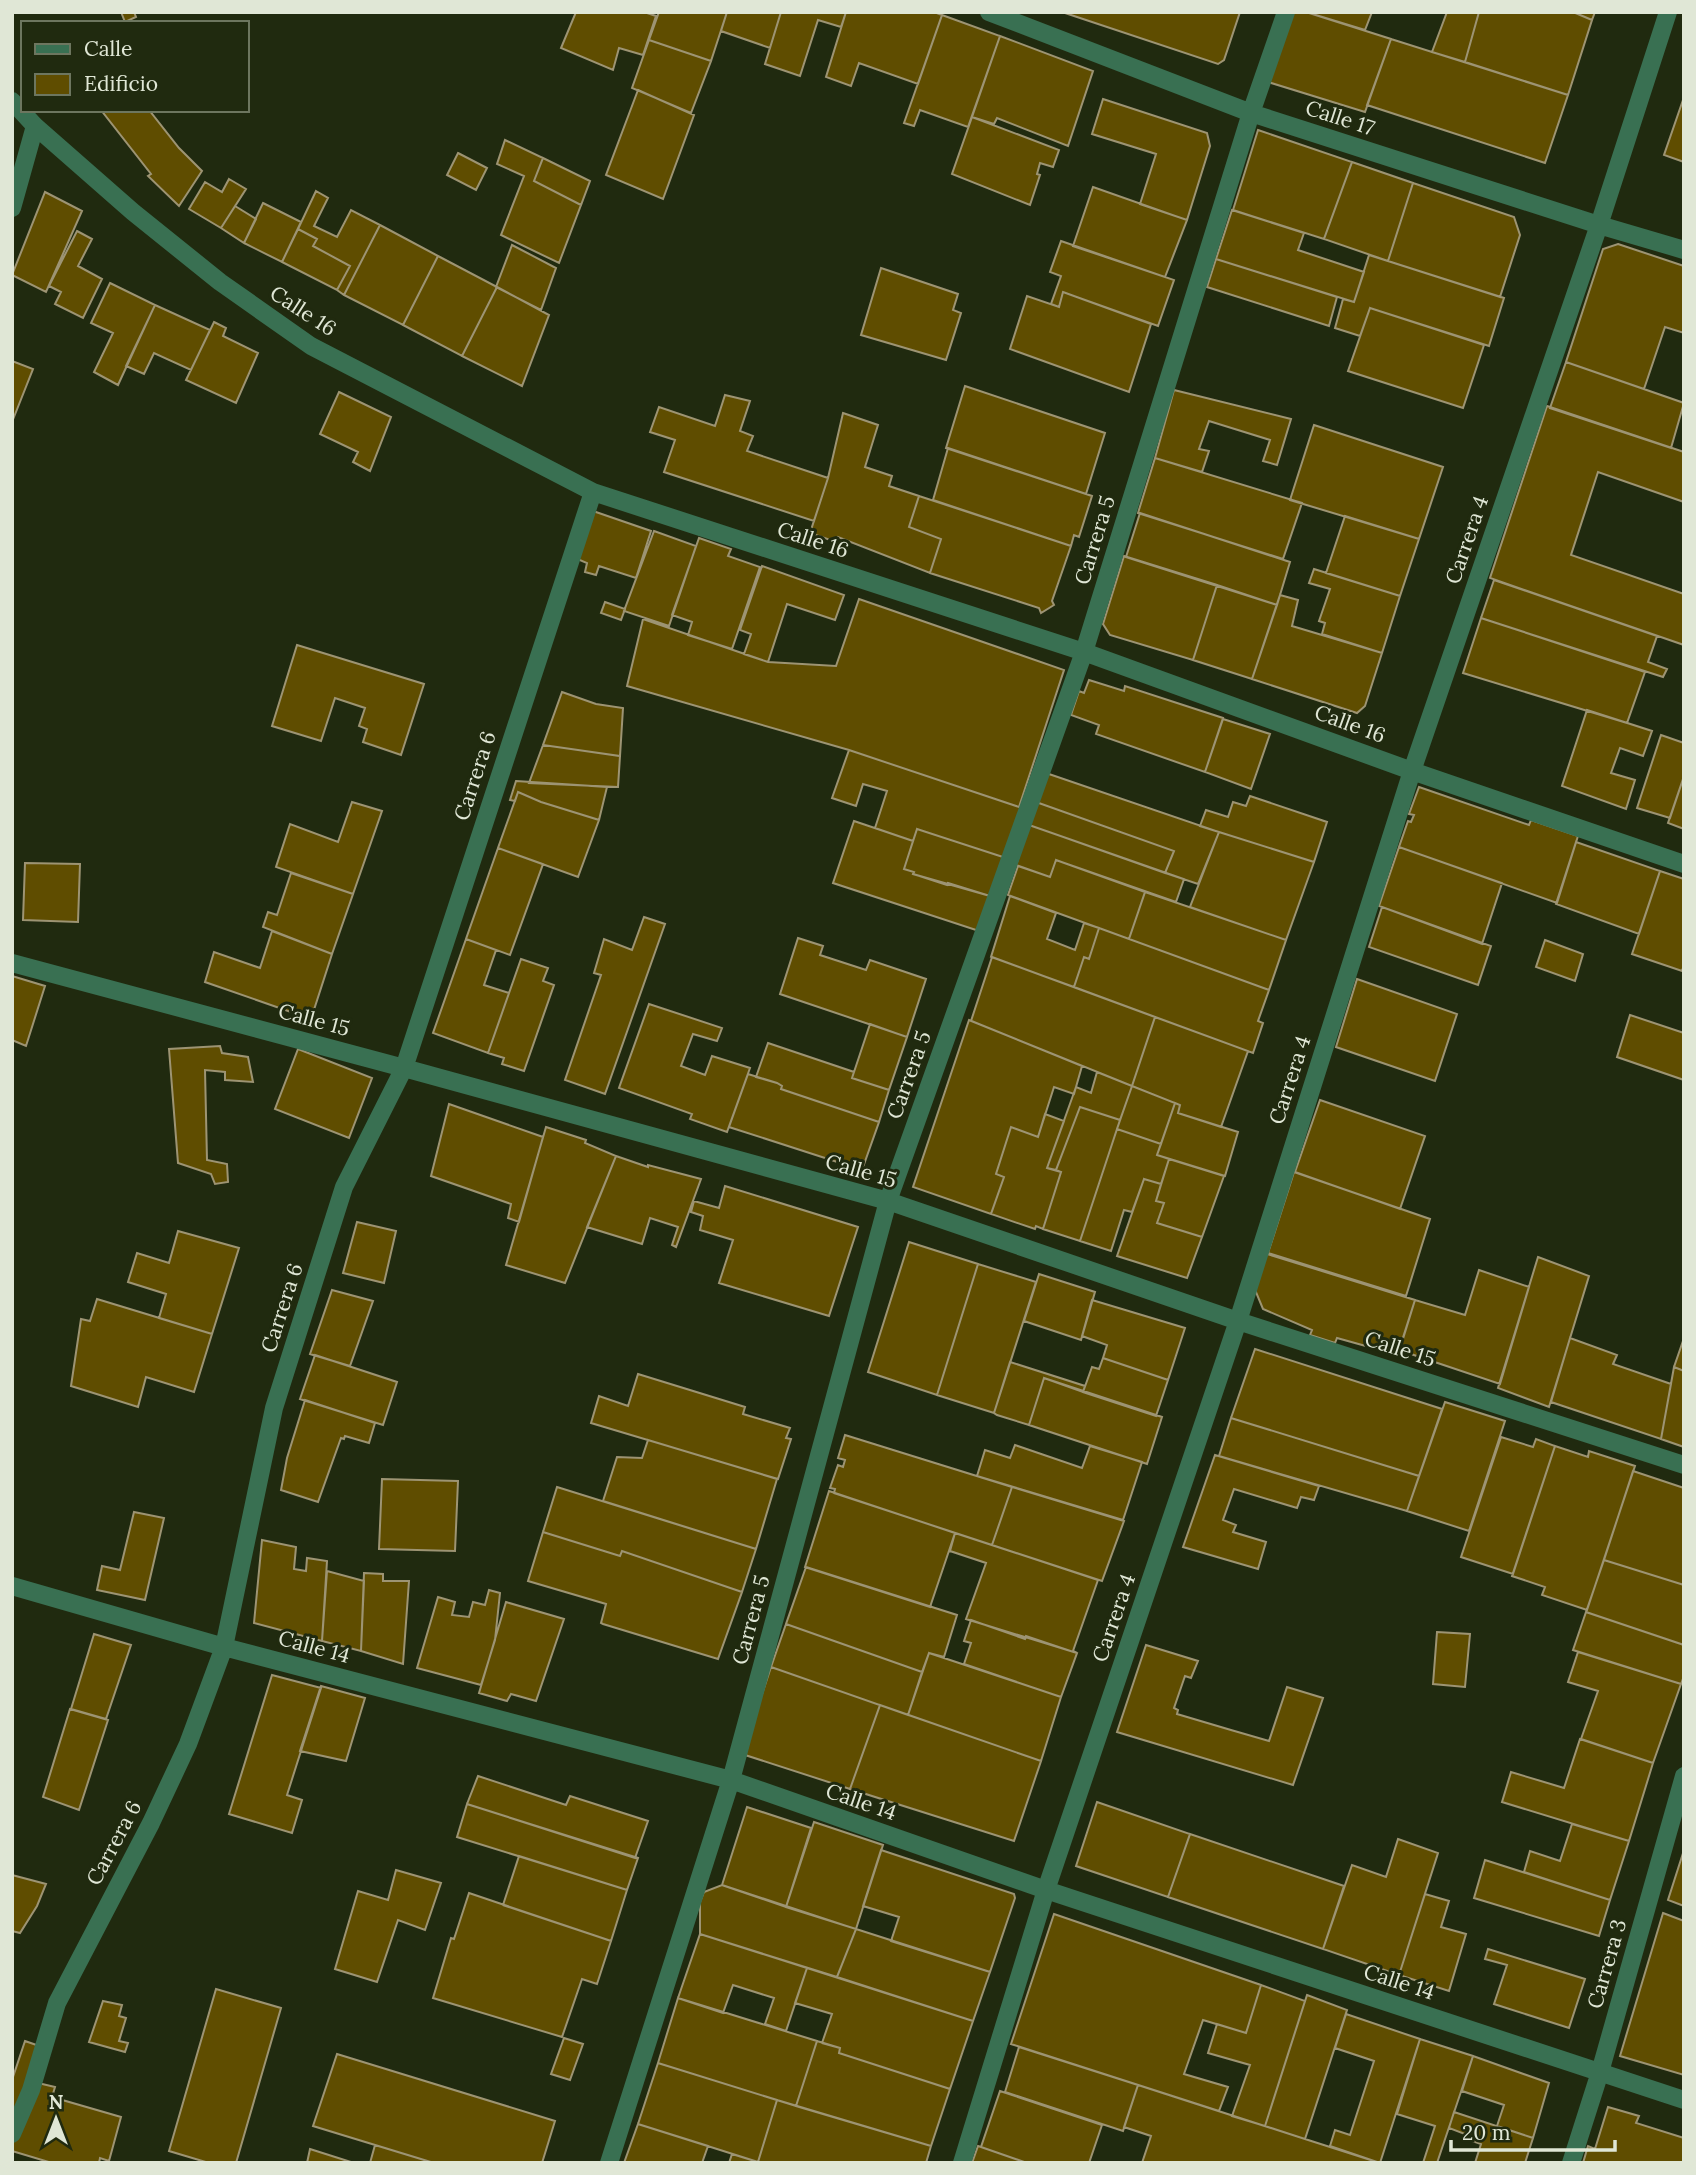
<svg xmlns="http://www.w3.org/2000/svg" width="1696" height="2175" font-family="Lora,serif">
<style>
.building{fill:#5f4d00;stroke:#9d9473;stroke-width:2}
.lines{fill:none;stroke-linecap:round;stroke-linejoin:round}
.minor{stroke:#397052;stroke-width:18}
.labels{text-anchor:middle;stroke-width:6;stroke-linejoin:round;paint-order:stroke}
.street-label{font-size:21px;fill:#e0e7d6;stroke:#202a0f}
</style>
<rect width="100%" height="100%" fill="#202a0f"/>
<!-- building -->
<path class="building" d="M121 12H134L136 17 125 22Z
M576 12H644L656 16 643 55 619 48 613 70 561 48Z
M659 12H727L711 61 649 40Z
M727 12H781L770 48 721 31Z
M781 12H846L841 27 818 20 800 76 765 64Z
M846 12H934L942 15 918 84 859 63 851 86 826 77Z
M1062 12H1240L1224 60 1218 64Z
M1292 12H1306L1391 39 1365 112 1268 82Z
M1306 12H1372L1365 30Z
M1447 12H1479L1465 62 1432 52Z
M1479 12H1573L1592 20 1568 95 1465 62Z
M1573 12H1595L1592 20Z
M942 15 1000 36 968 127 920 110 914 126 904 123Z
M1000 36 1093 71 1068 146 997 118 994 124 972 117Z
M1391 39 1568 95 1545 163 1367 105Z
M649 40 711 61 691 113 632 88Z
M638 90 694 115 663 199 606 175Z
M1684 97V162L1664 155Z
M1103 99 1207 133 1210 146 1187 220 1140 204 1156 154 1092 134Z
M101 110H149L179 148 202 171 179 206 148 176 151 174Z
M972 117 1059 150 1053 167 1040 163 1037 174 1040 175 1030 205 952 174Z
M1258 130 1352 162 1324 239 1233 210Z
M505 140 543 158 534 181 581 205 559 263 501 235 524 176 497 164Z
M458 153 487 168 476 190 447 175Z
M543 158 590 181 581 205 534 181Z
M1352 162 1413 183 1388 261 1324 239Z
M229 179 246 189 221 228 189 209 205 182 222 192Z
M1413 183 1514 217 1520 235 1500 297 1388 261Z
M1093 187 1187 220 1165 277 1073 246Z
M316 191 328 198 314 226 337 237 351 210 380 225 344 295 337 290 350 266 313 246 317 239 298 229Z
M45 192 82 211 46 292 12 275Z
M263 203 301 222 282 262 244 243Z
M235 206 256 219 244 243 221 228Z
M1232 210 1304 233 1298 250 1364 272 1354 302 1216 259Z
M380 225 438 256 403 325 344 295Z
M298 229 317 239 313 246 350 266 337 290 282 262Z
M77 231 92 239 78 266 102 279 83 318 55 304 61 292 49 286Z
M1061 241 1174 280 1158 326 1063 292 1059 307 1051 304 1061 276 1050 272Z
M1618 244 1684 266V333L1665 327 1644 389 1566 362 1603 249Z
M512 245 556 268 541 310 496 287Z
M1369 255 1504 298 1489 346 1370 308 1360 336 1335 328 1343 299 1354 302Z
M438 256 497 287 462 356 403 325Z
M1216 259 1337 297 1329 326 1207 287Z
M881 268 958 294 953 310 961 313 946 360 861 335Z
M110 283 155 305 118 385 94 372 113 333 91 323Z
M497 287 549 315 522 386 462 356Z
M1063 292 1151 324 1129 392 1010 349 1027 296 1059 307Z
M155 305 210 330 191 370 154 353 144 374 126 366Z
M1370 308 1484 345 1463 408 1348 371Z
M214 322 226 328 223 336 258 353 236 403 186 380Z
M12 361 33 369 12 422Z
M1566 362 1684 403 1671 448 1550 408Z
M965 386 1105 433 1086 494 946 448Z
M1174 390 1291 419 1277 465 1263 461 1270 440 1209 421 1199 449 1209 451 1202 472 1155 458Z
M339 392 391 417 370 471 353 462 358 452 320 434Z
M725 395 750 401 740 431 753 436 747 451 828 478 814 521 664 472 675 440 650 432 659 407 715 426Z
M1547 406 1684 452V502L1598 472 1571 555 1684 594V645L1490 578Z
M843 413 878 425 865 467 892 476 889 486 919 496 909 527 941 539 930 573 838 537 836 542 810 533 828 478Z
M1314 425 1443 467 1419 539 1290 500Z
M948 448 1092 496 1079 537 1074 535 1071 546 933 500Z
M1155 458 1302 503 1283 559 1138 513Z
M919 496 1071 546 1052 601 1054 605 1041 613 1039 608 930 573 941 539 909 527Z
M593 511 651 531 636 578 599 566 596 575 585 572 587 563 575 558Z
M1140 513 1290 562 1277 605 1126 557Z
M1345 516 1419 539 1400 596 1326 573Z
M654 531 696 546 669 626 624 611Z
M699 538 731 549 728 556 760 567 732 649 688 635 692 622 672 615Z
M1124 556 1217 585 1193 660 1110 635 1103 624Z
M762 566 844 595 835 620 787 604 768 662 744 654 751 634 740 630Z
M1314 569 1400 596 1382 653 1322 634 1325 623 1319 621 1330 589 1309 583Z
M1494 580 1657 636 1648 662 1667 669 1663 677 1481 618Z
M1217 585 1277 605 1252 679 1193 660Z
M1280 595 1298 600 1292 626 1382 653 1365 706 1357 713 1252 679Z
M859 599 1064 670 1019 807 849 750 627 686 643 619 768 662 836 666Z
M605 602 625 609 621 620 601 613Z
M1481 618 1645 672 1627 723 1463 673Z
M297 645 424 684 401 755 363 742 367 729 359 726 365 708 335 698 321 741 272 726Z
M1089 680 1124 691 1125 686 1223 718 1205 772 1096 734 1099 725 1071 715 1079 691 1084 693Z
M562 692 596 704 623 708 620 756 543 745Z
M1587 710 1652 731 1643 756 1620 748 1611 773 1635 780 1626 809 1562 786Z
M1223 719 1270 734 1251 789 1205 772Z
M1661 735 1684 743V776L1670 818 1637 808Z
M543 745 620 756 618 787 529 783Z
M849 750 1022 808 1006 858 917 829 913 841 875 828 887 791 863 784 856 806 832 798Z
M1046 773 1219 832 1198 884 1165 873 1174 851 1036 802Z
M1684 776V829L1668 823Z
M516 781 607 787 599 820 541 802 518 792 515 801 510 800Z
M1419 787 1529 825 1531 820 1578 836 1557 903 1399 847 1408 821 1411 822 1414 815 1409 814Z
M518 792 541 802 599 820 578 877 498 848Z
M1250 796 1327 822 1314 862 1200 826 1206 810 1228 817 1233 802 1246 806Z
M352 802 382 811 353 894 276 867 290 824 338 842Z
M1036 802 1174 851 1165 873 1029 825Z
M854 821 913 841 904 869 914 872 913 874 990 896 979 931 833 883Z
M1029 825 1184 879 1176 902 1056 860 1050 877 1016 865Z
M917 829 1006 858 990 896 948 883 947 885 913 874 914 872 904 869Z
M1219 832 1314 862 1286 940 1190 907Z
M1576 842 1660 871 1639 934 1556 904Z
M1399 847 1502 883 1482 944 1379 906Z
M498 848 543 864 510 955 466 939Z
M1056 860 1145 892 1129 939 1008 895 1018 866 1050 877Z
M25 863 80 864 78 922 23 920Z
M1660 871 1684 879V965L1682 971 1632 954Z
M291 873 353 894 332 954 263 927 268 912 277 915Z
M1145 892 1286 940 1269 990 1129 939Z
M1010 896 1056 913 1047 939 1075 950 1084 923 1099 928 1089 959 1084 957 1074 987 991 957Z
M1382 907 1491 946 1478 985 1369 947Z
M644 917 665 924 605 1094 565 1080 601 975 594 973 604 939 632 950Z
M1099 928 1269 990 1258 1021 1263 1023 1253 1053 1074 987 1084 957 1089 959Z
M272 931 332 954 311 1019 205 982 214 952 260 968Z
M798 938 823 946 820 955 866 970 870 960 926 979 907 1037 780 994Z
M466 939 496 950 484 985 509 993 488 1053 433 1033Z
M1545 940 1583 954 1575 981 1536 967Z
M992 957 1155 1017 1132 1086 971 1021Z
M521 959 548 968 543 981 554 985 524 1071 502 1064 504 1058 488 1053Z
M12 976 45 986 26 1046 12 1040Z
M1357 979 1457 1014 1435 1081 1336 1047Z
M649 1004 722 1028 717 1041 693 1034 681 1066 705 1075 712 1056 750 1068 727 1132 690 1119 692 1114 619 1088Z
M1630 1015 1684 1033V1080L1617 1057Z
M1155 1017 1248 1051 1221 1127 1178 1113 1180 1105 1132 1086Z
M969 1020 1082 1066 1074 1094 1054 1087 1038 1137 1011 1127 996 1174 1004 1177 991 1214 913 1187Z
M870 1024 907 1037 889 1090 852 1078Z
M768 1043 854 1072 852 1078 889 1090 879 1122 781 1089 782 1086 777 1083 756 1077Z
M220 1046 222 1053 248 1057 253 1082 225 1080V1072L205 1070 207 1160 227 1164 228 1182 215 1184 211 1174 178 1163 169 1049Z
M298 1049 372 1078 349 1138 275 1109Z
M1097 1072 1132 1086 1120 1120 1080 1107 1056 1170 1047 1168 1076 1087 1091 1093Z
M748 1074 777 1083 782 1086 781 1089 879 1122 862 1170 729 1127Z
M1132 1086 1175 1103 1161 1144 1117 1129Z
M1320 1100 1425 1136 1400 1209 1295 1172Z
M1175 1103 1180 1105 1178 1113 1238 1132 1225 1176 1157 1155Z
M449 1104 543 1137 519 1222 508 1218 511 1204 431 1176Z
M1080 1107 1120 1120 1080 1241 1043 1229 1061 1172 1056 1170Z
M1045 1114 1064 1121 1047 1168 1061 1172 1043 1229 1036 1226 1035 1229 991 1214 1004 1177 996 1174 1011 1127 1038 1137Z
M546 1127 586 1140 585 1143 616 1156 565 1283 506 1265Z
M1117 1129 1161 1144 1157 1155 1169 1159 1161 1184 1144 1179 1132 1212 1124 1210 1111 1251 1080 1241Z
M616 1156 648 1167V1165L701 1179 676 1247 672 1245 678 1227 650 1218 642 1244 587 1227Z
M1169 1159 1224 1176 1202 1237 1157 1223 1164 1203 1156 1201Z
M1294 1172 1430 1219 1406 1296 1268 1253Z
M1144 1179 1161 1184 1156 1201 1164 1203 1157 1223 1202 1237 1187 1278 1117 1256Z
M725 1186 858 1227 829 1316 719 1283 733 1240 700 1230 703 1216 691 1212 694 1201 719 1208Z
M357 1222 396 1231 384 1283 343 1273Z
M178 1231 239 1248 212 1334 159 1318 166 1294 128 1282 137 1253 169 1263Z
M909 1242 978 1264 937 1395 868 1372Z
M1264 1253 1415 1300 1398 1355 1337 1338 1335 1343 1310 1335 1312 1330 1263 1309 1253 1285Z
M1538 1257 1589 1276 1549 1407 1498 1388Z
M978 1264 1036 1282 994 1413 937 1395Z
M1479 1270 1529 1287 1500 1384 1399 1350 1415 1300 1465 1315Z
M1039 1274 1095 1292 1081 1340 1024 1321Z
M332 1290 373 1301 350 1366 310 1354Z
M97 1299 212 1334 194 1392 146 1377 138 1407 71 1386 81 1319 90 1321Z
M1092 1300 1185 1328 1168 1380 1103 1358 1107 1345 1082 1336Z
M1570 1338 1617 1355 1613 1364 1671 1384 1661 1439 1551 1402Z
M1684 1338V1371L1674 1367Z
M1255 1349 1442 1409 1419 1476 1231 1418Z
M315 1355 397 1382 383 1425 300 1399Z
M1103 1358 1168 1380 1156 1416 1083 1392 1092 1367 1099 1369Z
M1010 1362 1085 1386 1083 1392 1044 1378 1029 1425 997 1415 994 1413Z
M1674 1367 1684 1371V1447L1661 1439Z
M638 1374 745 1407 743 1414 790 1428 786 1438 791 1439 778 1479 591 1423 599 1396 628 1406Z
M1044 1378 1162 1417 1147 1464 1029 1425Z
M305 1400 375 1423 369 1443 345 1436 344 1439 341 1438 318 1502 281 1490 287 1458Z
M1445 1402 1505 1421 1469 1531 1407 1511Z
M1231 1418 1419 1476 1407 1511 1219 1456Z
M845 1435 1012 1487 992 1545 834 1493 835 1489 830 1488 838 1465 843 1467 845 1460 838 1458Z
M1501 1437 1533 1447 1536 1439 1555 1446 1513 1574 1461 1557Z
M648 1440 777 1479 756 1549 603 1501 617 1457 642 1458Z
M1015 1445 1082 1468 1090 1446 1142 1462 1123 1520 977 1476 985 1450 1010 1458Z
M1555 1446 1588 1457 1589 1451 1635 1466 1587 1610 1542 1595 1545 1587 1512 1576Z
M1215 1455 1319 1486 1314 1500 1301 1497 1297 1508 1234 1489 1223 1520 1236 1525 1233 1532 1266 1542 1258 1569 1183 1547Z
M1633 1471 1684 1488V1585L1604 1560Z
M382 1479 458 1481 455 1551 379 1549Z
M557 1487 756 1549 742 1592 622 1551 620 1556 543 1532Z
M1012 1487 1124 1521 1102 1581 992 1545Z
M829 1491 955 1533 930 1607 805 1567Z
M134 1512 164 1518 145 1600 97 1590 102 1566 120 1570Z
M543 1532 620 1556 622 1551 742 1592 718 1659 603 1624 601 1623 606 1604 528 1581Z
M955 1533 1098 1580 1073 1651 1077 1653 966 1619 986 1563 950 1551Z
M262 1540 296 1547 294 1569 306 1571 307 1558 327 1561 322 1641 254 1623Z
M1604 1560 1684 1585V1645L1586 1612Z
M806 1567 957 1615 944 1657 929 1653 922 1672 786 1624Z
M327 1571 364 1581 361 1651 322 1641Z
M364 1573 383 1574V1581H409L403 1664 361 1651Z
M489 1590 500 1593 495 1640 481 1685 417 1668 438 1597 455 1602 452 1615 469 1617 473 1602 485 1605Z
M506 1602 564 1619 536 1701 511 1694 507 1701 479 1693Z
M1586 1612 1684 1645V1676L1681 1684 1573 1650Z
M971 1620 1025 1639 1026 1636 1077 1653 1061 1697 964 1664 971 1643 964 1641Z
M786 1624 922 1672 908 1715 771 1667Z
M1437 1632 1470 1634 1465 1687 1433 1684Z
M94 1634 131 1645 106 1719 71 1709Z
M1146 1645 1198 1661 1191 1678 1185 1676 1174 1708 1178 1710 1177 1714 1231 1730 1269 1741 1287 1687 1323 1698 1293 1785 1117 1732Z
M1578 1652 1681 1684 1653 1763 1581 1739 1598 1691 1568 1682Z
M929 1653 1061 1697 1041 1761 908 1715Z
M771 1667 880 1705 850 1789 742 1754Z
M272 1675 321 1688 287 1795 302 1800 292 1833 229 1814Z
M321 1686 365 1698 346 1761 300 1751Z
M880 1705 1041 1761 1014 1841 850 1789Z
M70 1709 108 1720 79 1810 43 1797Z
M1580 1739 1653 1763 1629 1841 1502 1802 1511 1772 1564 1788Z
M478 1776 566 1805 570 1796 648 1821 635 1858 467 1804Z
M1097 1802 1190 1834 1168 1897 1076 1866Z
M467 1804 638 1858 627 1890 457 1837Z
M747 1807 811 1828 786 1907 722 1885Z
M814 1822 883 1845 856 1929 786 1907Z
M1572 1824 1629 1841 1610 1900 1524 1872 1530 1851 1560 1861Z
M1190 1834 1344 1886 1323 1949 1168 1897Z
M1398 1839 1438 1853 1399 1975 1323 1949 1352 1865 1386 1877Z
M881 1850 1014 1894 1015 1898 990 1972 891 1941 899 1917 863 1906Z
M1684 1850V1906L1668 1900Z
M519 1856 627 1890 611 1941 503 1905Z
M1485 1860 1610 1900 1599 1936 1474 1898Z
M396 1870 441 1883 425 1930 398 1920 377 1982 335 1969 358 1891 388 1900Z
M12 1875 46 1884 37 1906 20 1933 12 1931Z
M722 1885 856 1929 837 1977 700 1934V1902L704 1892Z
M469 1893 611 1941 597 1984 582 1979 562 2037 433 1998 451 1938 454 1939Z
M1425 1894 1449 1901 1441 1927 1466 1934 1449 1991 1399 1975Z
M1663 1913 1684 1921V2075L1620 2056Z
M1054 1914 1261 1985 1246 2033 1203 2020 1184 2074 1228 2087 1219 2111 1011 2044Z
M856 1929 990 1972 973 2021 837 1977Z
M700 1934 807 1968 786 2031 765 2024 774 1998 733 1985 723 2013 678 1998Z
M1488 1949 1585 1979 1569 2028 1494 2004 1507 1965 1485 1959Z
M807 1968 973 2021 950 2089 839 2053 840 2048 822 2043 832 2014 795 2003Z
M1261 1985 1305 2001 1265 2126 1232 2116 1250 2065 1208 2053 1217 2024 1246 2033Z
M216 1989 281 2008 236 2163H209L169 2151Z
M1307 1995 1347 2010 1305 2139 1265 2126Z
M678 1998 817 2041 796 2106 658 2063Z
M103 2001 122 2005 119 2016 126 2018 119 2041 128 2043 125 2052 89 2042Z
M1346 2014 1420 2039 1380 2163 1330 2146 1335 2130 1350 2135 1374 2061 1335 2048Z
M564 2038 583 2044 570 2080 551 2074Z
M1420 2039 1473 2056 1437 2163H1423L1435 2126 1397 2114Z
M25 2041 45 2048 38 2083 55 2087 52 2097 121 2117 109 2161 100 2158 99 2163H52L12 2151V2080Z
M817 2041 840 2048 839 2053 950 2089 931 2146 796 2106Z
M1019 2047 1138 2085 1123 2131 1005 2092Z
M337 2054 555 2121 542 2163H434L313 2126Z
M1473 2056 1549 2083 1533 2138 1497 2126 1504 2105 1462 2091Z
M658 2063 777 2100 758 2162 638 2124Z
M1138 2085 1305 2139 1380 2163H1142L1151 2136 1124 2127Z
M1000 2091 1102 2125 1089 2163H1027L981 2147Z
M777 2100 931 2146 926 2163 758 2162Z
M1608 2107 1639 2116 1636 2123 1684 2138V2163H1583L1588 2146 1595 2149Z
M1454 2112 1533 2138 1525 2163H1475L1481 2144 1464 2138 1465 2134 1449 2128Z
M638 2124 708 2146 702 2163H624Z
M375 2145 434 2163H370Z
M978 2146 981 2147 1027 2163H972Z
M310 2149 354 2163H307Z
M732 2154 758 2162 761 2163H729Z"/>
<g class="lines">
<!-- minor -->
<path class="minor" d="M989 12 1251 113 1599 225 1684 250
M12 101 35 126 133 212 220 282 311 346 593 492 1084 652 1412 771 1684 864
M12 208 35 126
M12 963 404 1068 888 1201 1238 1321 1684 1465
M12 1586 224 1647 731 1780 1046 1890 1684 2100
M12 2134 31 2090 57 2003 151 1823 188 1744 224 1647 274 1408 344 1187 404 1068 593 492
M609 2163 731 1780 888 1201 1084 652 1251 113 1286 12
M962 2163 1046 1890 1238 1321 1412 771 1599 225 1668 12
M1571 2163 1600 2072 1684 1776"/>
</g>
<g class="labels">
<!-- street labels -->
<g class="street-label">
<text transform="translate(1340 118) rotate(18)" y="7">Calle 17</text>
<text transform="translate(303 311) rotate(33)" y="7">Calle 16</text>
<text transform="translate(813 540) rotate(18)" y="7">Calle 16</text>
<text transform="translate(1095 540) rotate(-73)" y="7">Carrera 5</text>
<text transform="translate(1467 540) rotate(-71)" y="7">Carrera 4</text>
<text transform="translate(1350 724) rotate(20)" y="7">Calle 16</text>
<text transform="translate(475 776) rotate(-72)" y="7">Carrera 6</text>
<text transform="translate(314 1020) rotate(15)" y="7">Calle 15</text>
<text transform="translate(909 1075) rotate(-70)" y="7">Carrera 5</text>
<text transform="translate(1290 1080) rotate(-72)" y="7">Carrera 4</text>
<text transform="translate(861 1171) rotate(16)" y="7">Calle 15</text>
<text transform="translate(282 1308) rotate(-72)" y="7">Carrera 6</text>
<text transform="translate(1400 1349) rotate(18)" y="7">Calle 15</text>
<text transform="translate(1114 1618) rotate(-71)" y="7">Carrera 4</text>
<text transform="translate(751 1620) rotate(-75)" y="7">Carrera 5</text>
<text transform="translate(314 1647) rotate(15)" y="7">Calle 14</text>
<text transform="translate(861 1802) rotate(19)" y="7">Calle 14</text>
<text transform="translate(114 1843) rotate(-62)" y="7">Carrera 6</text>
<text transform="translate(1607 1964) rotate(-74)" y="7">Carrera 3</text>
<text transform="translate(1399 1982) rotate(18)" y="7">Calle 14</text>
</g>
</g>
<!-- border -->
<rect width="1696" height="2175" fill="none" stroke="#e0e7d6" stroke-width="28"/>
<!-- legend -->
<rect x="21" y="21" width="228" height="91" fill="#202a0f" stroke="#6d765f" stroke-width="2"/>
<rect x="35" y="44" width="35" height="10" fill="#397052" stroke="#6d765f" stroke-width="2"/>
<text x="84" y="56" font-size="21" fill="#e0e7d6">Calle</text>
<rect x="35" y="74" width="35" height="21" fill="#5f4d00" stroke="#6d765f" stroke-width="2"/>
<text x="84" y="91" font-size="21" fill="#e0e7d6">Edificio</text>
<!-- north arrow -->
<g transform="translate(56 2119)" stroke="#202a0f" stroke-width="5" paint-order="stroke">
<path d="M0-5L12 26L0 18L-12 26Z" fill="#e0e7d6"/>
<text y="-10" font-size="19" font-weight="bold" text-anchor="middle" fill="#e0e7d6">N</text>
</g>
<!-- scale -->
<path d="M1451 2140v10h164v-10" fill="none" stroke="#e0e7d6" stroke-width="3.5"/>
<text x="1462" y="2140" font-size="21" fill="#e0e7d6" stroke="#202a0f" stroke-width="5" paint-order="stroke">20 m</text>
</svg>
